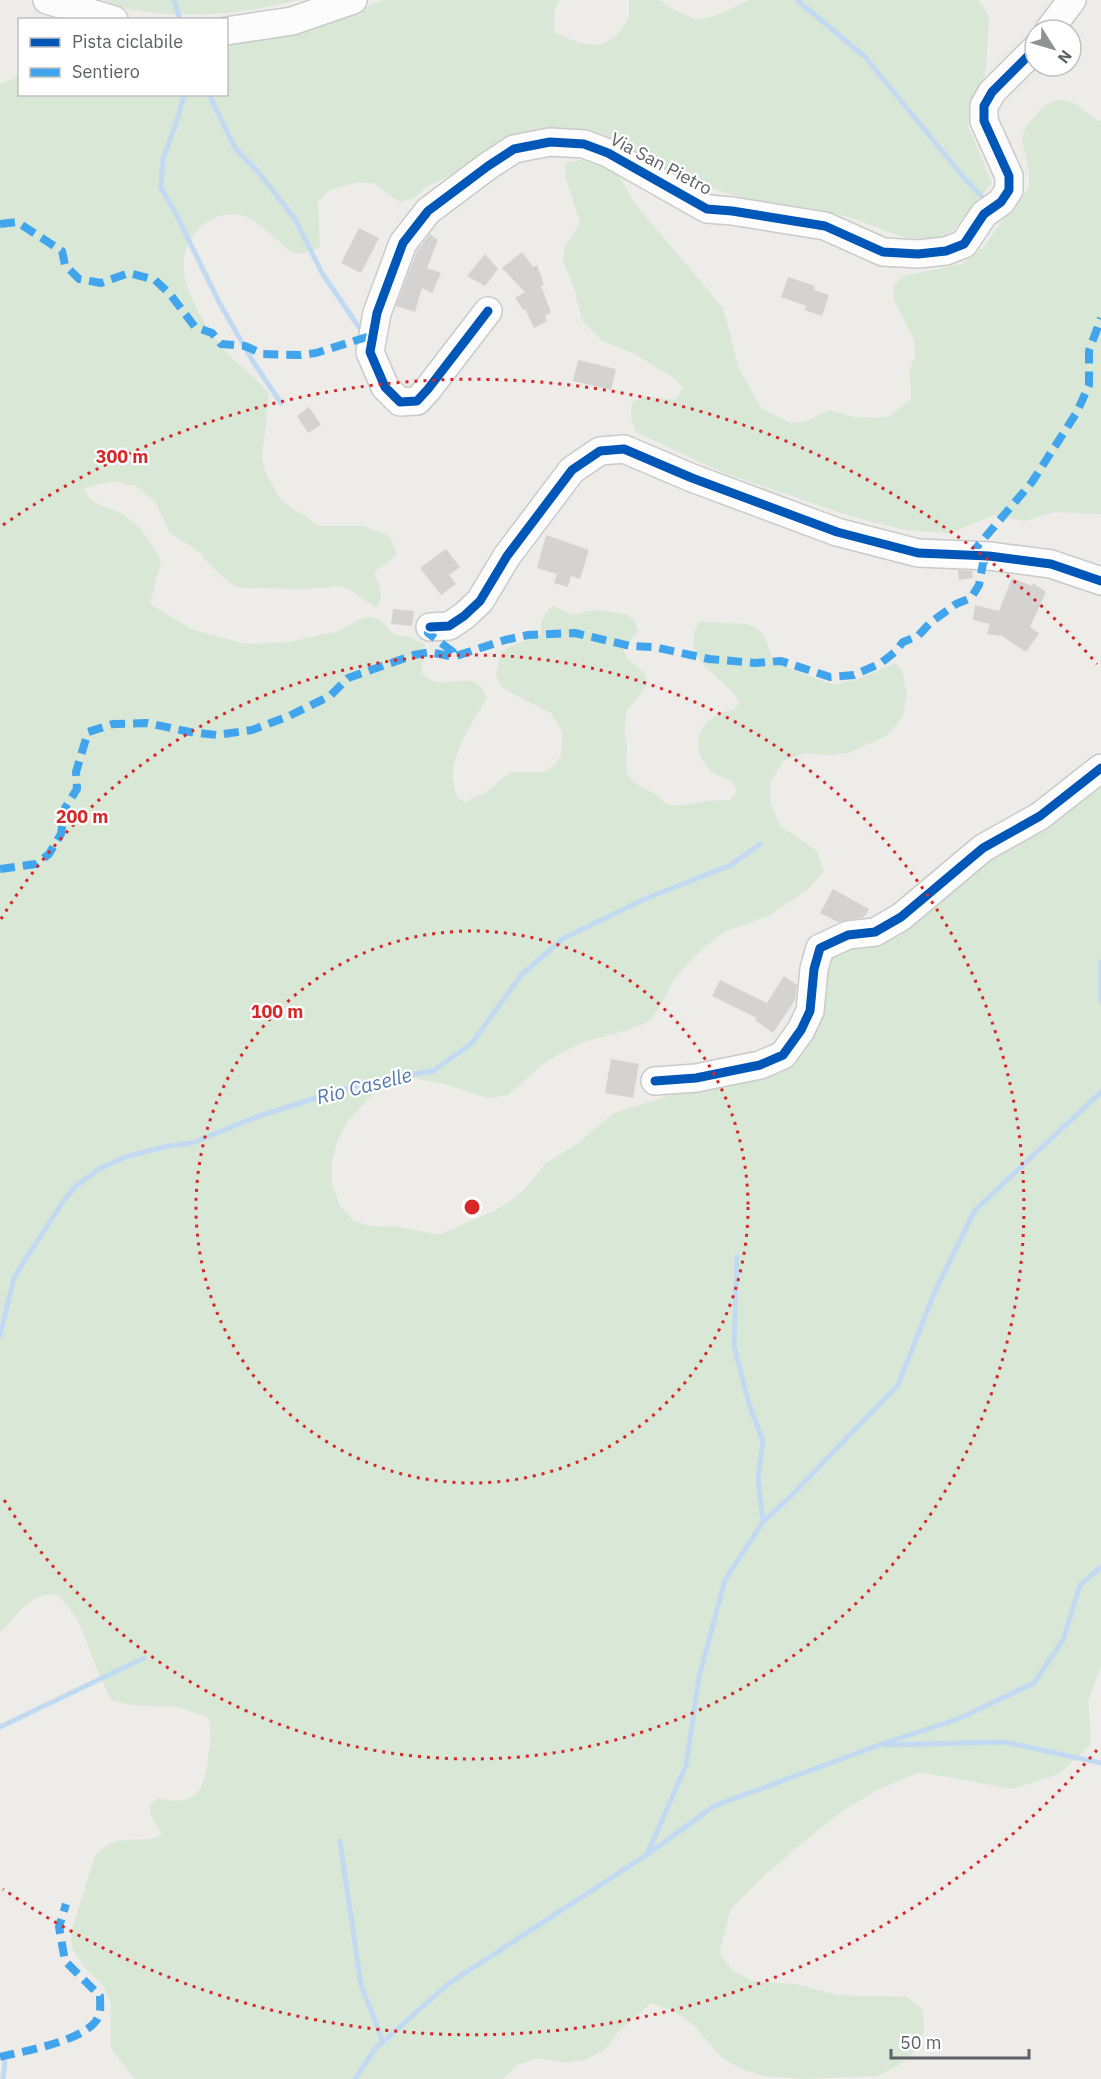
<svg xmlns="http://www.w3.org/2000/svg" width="1101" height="2079" font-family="'IBM Plex Sans',sans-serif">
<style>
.green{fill:#d8e7d6}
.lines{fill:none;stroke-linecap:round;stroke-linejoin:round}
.stream{stroke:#c2daf1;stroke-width:5}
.building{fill:#d4d3d1}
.minor-casing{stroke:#cacac9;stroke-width:30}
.minor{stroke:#fcfcfc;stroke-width:27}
.quiet{stroke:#41a5ee;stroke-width:8;stroke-dasharray:15 8;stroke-linecap:butt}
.cycleway-casing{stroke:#fff;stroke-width:13}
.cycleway{stroke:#0057b8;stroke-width:9}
.ring{fill:none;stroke:#d62828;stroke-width:3;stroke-dasharray:3 6}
.labels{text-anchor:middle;stroke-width:4.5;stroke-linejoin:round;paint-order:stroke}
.street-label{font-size:18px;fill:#5e6165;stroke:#fff}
.water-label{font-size:20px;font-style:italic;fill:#5278ae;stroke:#fff}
.centre{fill:#d62828;stroke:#fff;stroke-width:3}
.ring-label{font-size:18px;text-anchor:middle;font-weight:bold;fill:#d62828;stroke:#fff;stroke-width:4.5;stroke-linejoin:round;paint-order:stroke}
</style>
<rect width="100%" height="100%" fill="#edece8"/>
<!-- green -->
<path class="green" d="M103 0H298C244 14 189 19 134 10 123 9 113 3 103 0Z
M384 0H560C552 9 554 22 555 33 567 38 583 46 596 45 609 45 624 30 628 19 630 13 629 6 629 0H660L670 8 696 20 712 17 750 0H978L983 5 989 19 986 66 984 82 976 95 970 110 968 126 992 183 952 232 937 238H905L847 216 744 199 713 188 682 182 616 145 479 163 427 186 416 197 401 202 387 194 374 183 359 182 329 190 318 202 320 247C310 252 302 256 290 251 285 248 281 242 276 239 256 221 241 206 212 219 199 226 191 236 186 249 174 285 212 338 236 362 248 373 259 381 269 394L262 458 266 474 282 501 319 526H363L385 534 391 539 397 553C391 563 381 564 374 573 379 586 386 597 376 608L354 592 339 586 308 589 239 588 231 584 205 560 201 553 169 532 156 503 138 487 115 481 83 488C96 512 109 503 128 518 143 529 153 545 161 562L150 604 193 630 246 644 289 642 320 635 340 631 358 620 368 617 379 619 394 635 405 636 425 644 421 673C427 678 432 681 439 682 460 685 475 671 487 697 475 718 455 748 453 772 452 780 455 788 456 796L465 803 475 797 485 793 511 772H545L554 765 561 756 562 732 551 713 508 691 500 685 496 674 501 652 513 645 541 635C541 622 542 614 553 606L573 615 594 610 626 614 635 621 638 631 623 649 628 659 645 674 647 685 626 712 624 734 627 745 626 767 629 777 638 785 657 795 665 803 676 806 707 801 730 800 737 791 732 781C726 778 716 776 711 771 685 746 701 714 734 710L740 702C722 674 679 662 699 622L746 624 756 628 764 636 772 657 790 669 834 685 858 679 896 663 902 671 907 694 903 716 888 735 848 753 827 755 805 753 783 761 770 783 771 805 780 826 817 851 824 872 808 889 768 916 724 932 705 947 688 963 673 981 663 1001 650 1021 628 1030 584 1042 563 1052 543 1064 508 1095 487 1098 445 1084 401 1076 379 1087 349 1120 337 1141 332 1162V1184L340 1206 354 1221 375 1227 396 1226 439 1235 496 1210 515 1198 530 1183 545 1164 581 1141 614 1113 672 1095 778 1071 829 960 838 953 880 942 972 867 1101 780V1666L1088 1701 1091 1744 1059 1774 1013 1789 920 1772 877 1790 838 1814 801 1844 766 1874 731 1909 719 1953 733 1971 752 1981 795 1984 838 1995 906 1997 923 2009 924 2031 915 2051 898 2066 877 2076 803 2079 764 2076 741 2069 722 2058 693 2024 673 2011 651 2003 619 2031 604 2050 585 2060 563 2063 539 2058 517 2065 502 2079H135L111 2048V2004L103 1985 86 1969 73 1950 71 1940 72 1929 95 1856C119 1828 140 1848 162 1834L151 1816 150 1805 158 1798C196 1808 205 1791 208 1756 210 1743 212 1732 209 1718L179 1707 132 1705 111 1700C104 1684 96 1668 90 1651 82 1628 75 1610 56 1594 28 1594 18 1615 0 1633V84L13 79 19 73 20 94H226L227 45 291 36Z
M1059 99 1074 103 1097 120 1101 121V514L1054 512 1024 521 994 515 950 533 905 530 853 517 722 472 636 432 631 418 632 402 646 396 675 400 683 388 673 377 633 353 602 341 582 320 574 288 563 260 565 247 580 223 566 178V163L580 160 607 168 620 178 635 204 723 308 739 369 762 409 791 423 805 422 830 410 857 418 888 417 911 399 910 370 915 356 914 340 894 300 893 287 903 276 962 264 985 246 1001 222 1013 211 1029 187V171L1022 140 1026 126 1045 105Z"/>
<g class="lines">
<!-- stream -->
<path class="stream" d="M174 0 180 20
M797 0 865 57 965 179 987 202
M184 94 177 121 163 159 161 188 175 212 219 302 252 360 281 403
M209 94 235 148 259 173 295 219 322 273 361 330
M1101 962V1001
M737 1257 734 1346 749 1404 763 1441 758 1478 763 1522
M0 1336 14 1278 23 1263 64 1200 77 1185 99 1169 125 1157 168 1146 192 1143 256 1117 367 1082 433 1071 472 1043 522 974 564 938 647 898 731 865 760 844
M0 1727 144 1658
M886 1745 1005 1742 1101 1763
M340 1841 361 1985 383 2042
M648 1852 686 1766 699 1677 725 1580 763 1522 790 1497 898 1385 935 1291 975 1210 1101 1092
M3 2079 5 2062
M355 2079 375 2049 448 1984 648 1854 714 1806 879 1745 958 1719 1034 1683 1063 1640 1080 1585 1101 1567"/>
</g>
<!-- building -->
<path class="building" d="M359 228 379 238 361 273 341 263Z
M430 234 438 240 427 268 441 273 432 293 422 288 415 312 396 306 417 251Z
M522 252 533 267 537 265 544 285 541 286 551 312 545 316 547 321 534 328 525 309 524 311 515 298 525 292 502 268Z
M485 254 498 269 485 286 467 276Z
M788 277 815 286 814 290 829 295 822 316 804 310 806 306 781 297Z
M578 360 616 369 611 390 573 381Z
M309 407 321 425 308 433 297 416Z
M546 535 589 550 580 579 571 576 568 587 554 583 557 574 537 568Z
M446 549 460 567 449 575 456 584 441 595 420 568Z
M958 570 972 571 973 578 959 580Z
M1012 578 1032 586 1033 583 1046 592 1030 627 1039 633 1026 652 1002 636 987 634 990 624 973 620 975 605 999 611Z
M393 609 414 611 412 626 391 624Z
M833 889 869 909 864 917 838 922 820 913Z
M784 976 797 985 795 1000 773 1033 755 1020 757 1018 712 996 720 980 767 1003Z
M611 1059 639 1064 633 1098 605 1093Z"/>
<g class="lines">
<defs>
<path id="minor" d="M47 0 114 20
M1049 30 1072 0
M226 31 292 21 353 0
M488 311 428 389 417 401 400 402 385 387 370 352 377 313 403 243 428 211 488 166 514 149 550 142 584 144 608 153 707 209 732 211 825 226 883 252 918 254 946 251 964 244 984 214 1001 202 1009 190V176L984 121V106L992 92 1035 49
M430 627 449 626 464 616 480 601 507 556 572 470 600 451 624 449 692 478 837 532 918 553 989 556 1051 564 1101 581
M655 1081 696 1078 760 1065 783 1055 801 1030 810 1011 814 969 820 948 848 935 875 932 901 917 983 848 1040 816 1101 768"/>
</defs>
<!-- minor casing -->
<use href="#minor" class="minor-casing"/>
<!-- minor -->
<use href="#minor" class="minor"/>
<!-- quiet -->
<path class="quiet" d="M0 224 17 222 62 251 65 265 79 279 101 283 129 273 155 280 170 294 195 327 212 333 221 344 245 346 263 354 300 355 316 353 373 335
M970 555 1032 482 1077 412 1089 385V351L1101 318
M430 627 428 633 453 652V657
M0 869 36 864 49 854 61 834 65 808 77 789 76 772 88 732 113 724 147 723 190 732 217 735 252 730 289 716 330 696 348 678 414 655 430 652 453 657 505 640 528 635 575 633 630 646 654 647 709 659 755 663 781 661 830 677 854 675 881 663 895 652 903 642 918 636 931 622 956 604 971 598 979 585 983 563 989 556
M0 2057C23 2051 92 2040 99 2015 101 2009 100 2002 100 1996L65 1961 59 1927 66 1904"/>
<defs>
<path id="cycleway" d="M488 311 428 389 417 401 400 402 385 387 370 352 377 313 403 243 428 211 488 166 514 149 550 142 584 144 608 153 707 209 732 211 825 226 883 252 918 254 946 251 964 244 984 214 1001 202 1009 190V176L984 121V106L992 92 1035 49
M430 627 449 626 464 616 480 601 507 556 572 470 600 451 624 449 692 478 837 532 918 553 989 556 1051 564 1101 581
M655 1081 696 1078 760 1065 783 1055 801 1030 810 1011 814 969 820 948 848 935 875 932 901 917 983 848 1040 816 1101 768"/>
</defs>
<!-- cycleway casing -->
<use href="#cycleway" class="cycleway-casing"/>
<!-- cycleway -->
<use href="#cycleway" class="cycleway"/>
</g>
<!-- distance rings -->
<g class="ring">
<circle cx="472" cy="1207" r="276"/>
<path d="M1 919A552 552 0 1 1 1 1495"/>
<path d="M1097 1750A828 828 0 0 1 3 1889M3 525A828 828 0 0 1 1097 664"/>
</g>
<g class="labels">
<!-- street labels -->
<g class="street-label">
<text transform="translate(661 164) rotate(28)" y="6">Via San Pietro</text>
</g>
<!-- water labels -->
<g class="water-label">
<text transform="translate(364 1086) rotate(-14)" y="7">Rio Caselle</text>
</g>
</g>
<circle cx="472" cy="1207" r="9" class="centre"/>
<g class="ring-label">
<text x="122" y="463">300 m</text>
<text x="82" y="823">200 m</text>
<text x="277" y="1018">100 m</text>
</g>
<!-- legend -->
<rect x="18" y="18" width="210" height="78" fill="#ffffff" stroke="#bfc0c1" stroke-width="1.5"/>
<rect x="30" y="38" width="30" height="9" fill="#0057b8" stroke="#bfc0c1" stroke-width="1.5"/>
<text x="72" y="48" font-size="18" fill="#5e6165">Pista ciclabile</text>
<rect x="30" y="68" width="30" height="9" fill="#41a5ee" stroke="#bfc0c1" stroke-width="1.5"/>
<text x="72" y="78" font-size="18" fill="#5e6165">Sentiero</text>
<!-- north arrow -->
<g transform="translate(1053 48) rotate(127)"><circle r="28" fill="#ffffff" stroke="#bfc0c1" stroke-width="1.5"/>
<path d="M0-4.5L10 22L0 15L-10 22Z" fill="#909293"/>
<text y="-9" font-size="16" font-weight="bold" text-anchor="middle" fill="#5e6165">N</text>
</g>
<!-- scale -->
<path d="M891 2049v9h138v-9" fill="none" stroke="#5e6165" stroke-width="3"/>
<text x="900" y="2049" font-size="18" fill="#5e6165" stroke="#ffffff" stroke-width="4.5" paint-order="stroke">50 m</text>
</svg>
